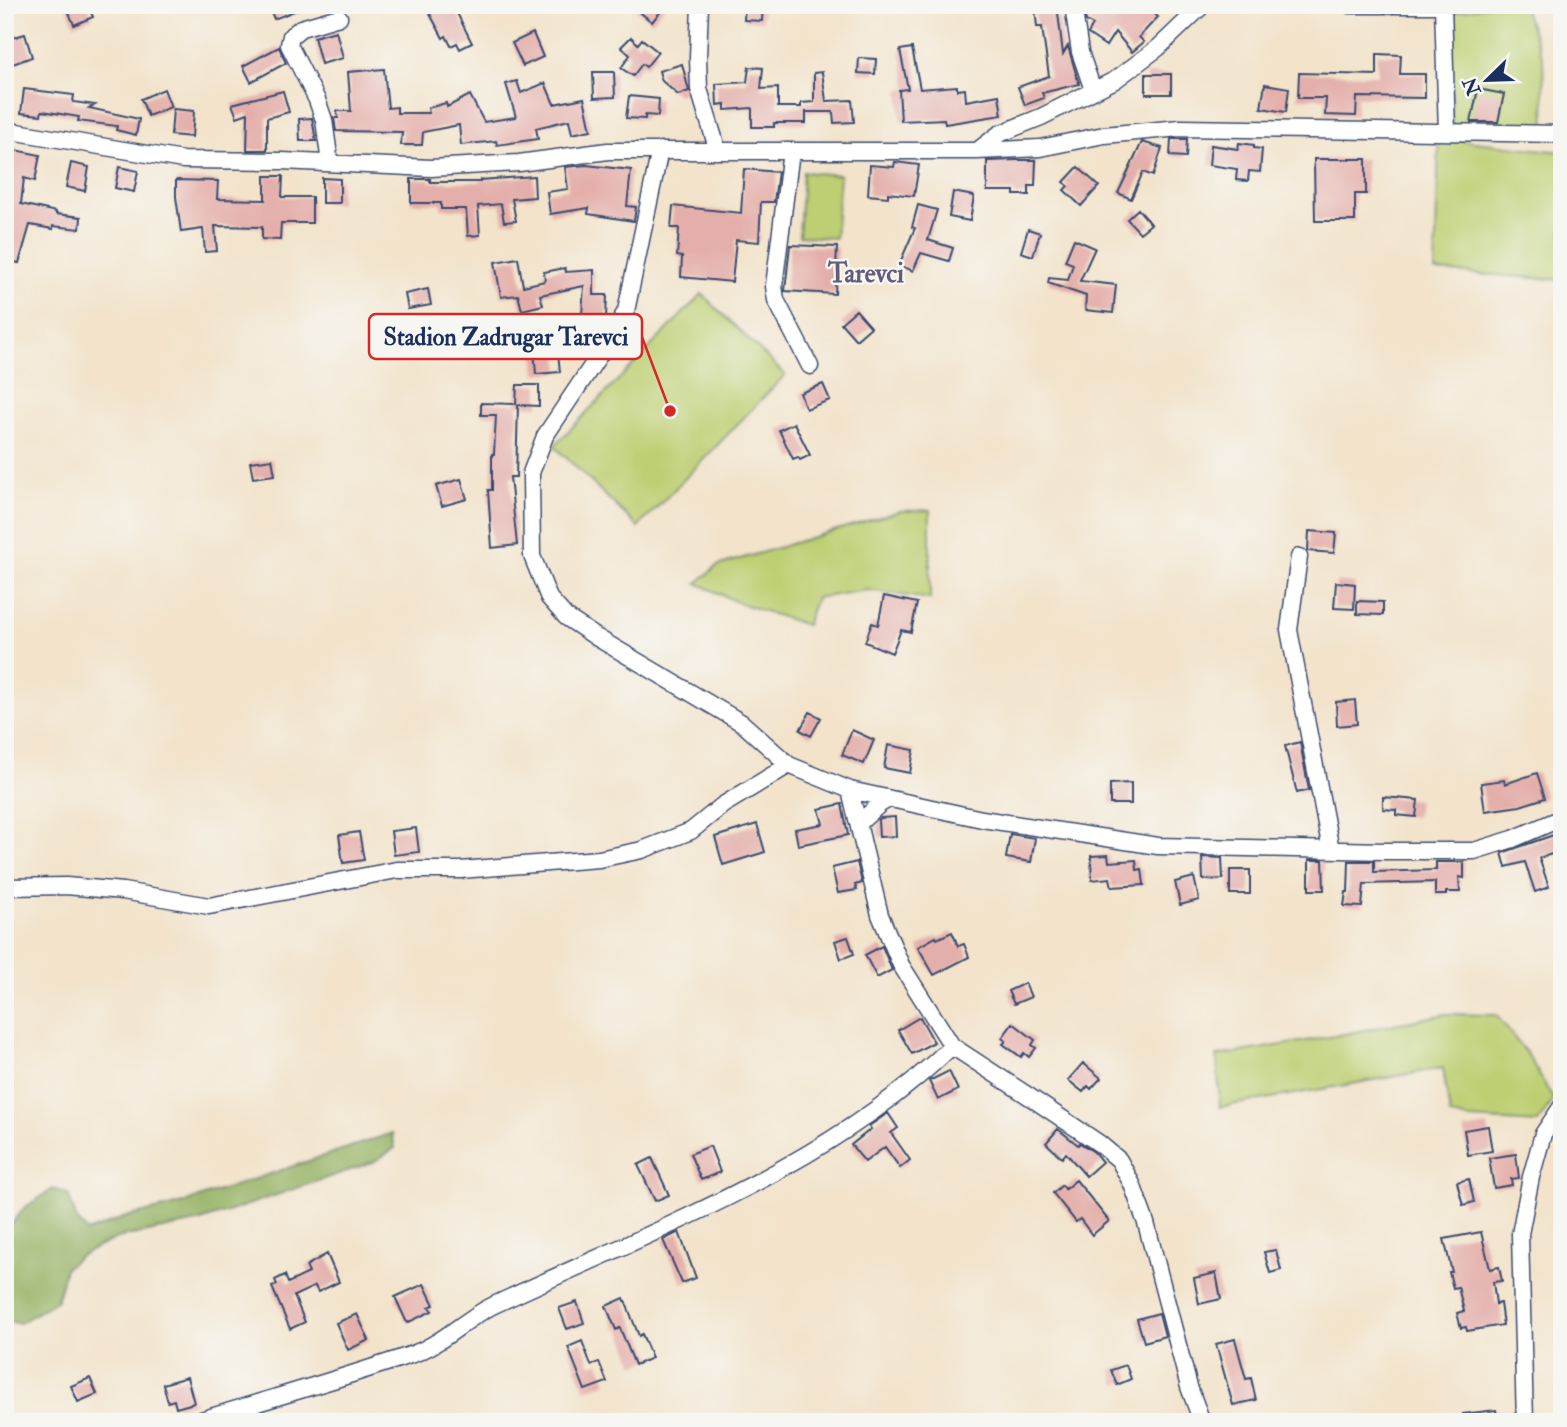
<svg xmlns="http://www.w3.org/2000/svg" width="1567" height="1427" font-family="'IM FELL Double Pica',serif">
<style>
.green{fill:#bdcf72;stroke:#6c7f68;stroke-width:2}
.forest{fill:#96b264;stroke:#587061;stroke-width:2}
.building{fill:#e4afaa}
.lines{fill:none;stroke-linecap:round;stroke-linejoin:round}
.street-casing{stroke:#3b4a6e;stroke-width:19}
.street{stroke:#fff;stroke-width:16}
.labels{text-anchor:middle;stroke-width:5;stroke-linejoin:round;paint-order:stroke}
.quarter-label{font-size:26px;font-weight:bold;fill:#615c79;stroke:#f6f6f2}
.leader{fill:none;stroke:#d62828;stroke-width:2.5}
.callout-dot{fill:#d62828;stroke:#f6f6f2;stroke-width:2.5}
.callout{fill:#f6f6f2;stroke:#d62828;stroke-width:2.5}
.callout-label{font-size:24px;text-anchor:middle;font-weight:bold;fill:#1b2f5e}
</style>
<rect width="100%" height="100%" fill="#f6f6f2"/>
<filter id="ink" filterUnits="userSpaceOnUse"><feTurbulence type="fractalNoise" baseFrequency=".0143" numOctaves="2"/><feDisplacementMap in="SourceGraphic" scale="14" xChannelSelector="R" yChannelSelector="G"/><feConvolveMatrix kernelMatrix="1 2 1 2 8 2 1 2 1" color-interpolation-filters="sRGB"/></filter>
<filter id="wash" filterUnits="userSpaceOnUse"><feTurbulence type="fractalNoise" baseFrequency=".00686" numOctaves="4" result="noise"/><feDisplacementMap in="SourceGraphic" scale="28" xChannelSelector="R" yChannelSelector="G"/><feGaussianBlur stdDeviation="1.57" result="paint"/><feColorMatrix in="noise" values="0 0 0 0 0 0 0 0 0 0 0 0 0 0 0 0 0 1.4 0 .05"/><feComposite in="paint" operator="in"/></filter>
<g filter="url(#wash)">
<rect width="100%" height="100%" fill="#f2e3ca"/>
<!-- green -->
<path class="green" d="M1492 5H1522L1543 59 1545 128 1452 127 1451 13Z
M1439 138 1562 152V280L1435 271Z
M803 172 840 175 835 238 799 236Z
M702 294 785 375 638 527 554 446Z
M930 510V599L867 590 816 598 806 625 737 602 697 583 717 566 900 511Z
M1446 1014 1496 1015 1528 1055 1553 1099 1538 1123 1469 1119 1450 1115 1443 1068 1220 1107 1217 1056 1329 1037Z"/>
<!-- forest -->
<path class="forest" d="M392 1133 395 1148 373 1162 198 1222 117 1238 81 1255 65 1268 57 1300 20 1323 5 1322V1232L24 1208 53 1189 68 1194 77 1220 87 1232 126 1217 177 1205Z"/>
<g id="blocks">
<!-- building -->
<path class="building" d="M66 5H88L93 17 74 25Z
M268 5H307V6L274 19Z
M445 5H453L472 43 460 49 457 43 451 46 446 36 443 38 430 14Z
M631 5H666L652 22Z
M745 5H763L762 21 744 20Z
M1057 5 1063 54 1068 46 1079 84 1042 93 1044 98 1025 105 1018 87 1049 76 1042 27H1037L1035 8Z
M1092 5H1145L1158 17 1139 37 1144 42 1132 52 1115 32 1106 46 1088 34 1093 25 1086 21 1085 17Z
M336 31 343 58 321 64 314 37Z
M533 33 543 57 523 66 512 43Z
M25 34 32 57 13 64 5 40Z
M631 37 638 44 642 39 658 52 646 67 642 64 633 76 621 68 630 55 621 47Z
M279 47 286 63 251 82 243 66Z
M912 48 920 89 957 86V90L965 89 966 101 999 95 1002 115 945 124 944 119 901 121 899 90 908 89 900 50Z
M1377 54 1401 55 1400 74H1425V98L1357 97 1356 116 1325 115 1326 98H1298L1299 73 1377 75Z
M859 58 876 59 875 74 858 73Z
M682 64 689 91 678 95 662 81 659 71Z
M749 67 763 68 761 89 778 88V107H801V103L814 102V73L822 72 826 101 852 100 854 122 834 123 833 112H806V123H774V127H752V108L725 110V104L717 105 716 84 747 82Z
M384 69 388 108 397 107V113H429L428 108 446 103 447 107 470 95 484 122 516 117 506 84 517 81 521 93 545 83 554 104 584 98 591 130 572 134 569 120 536 128 538 139 497 145 496 141 461 145 459 125 423 132 422 145H401L402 132 336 131 334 118H338L337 111H351L348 72Z
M593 72H614L615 97 594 98Z
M1146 74H1171V94H1146Z
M1265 84 1289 88 1286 112 1261 108Z
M24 89 74 95 73 102 95 105 89 108 139 119 136 135 116 130 117 126 78 121 79 117 42 111 41 115 21 113Z
M164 89 171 107 148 116 141 99Z
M1478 89 1504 94 1498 122H1471Z
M283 91 289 112 267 118V150H247L248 113 237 117 232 104Z
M629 96 659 99 658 116 645 115V119L626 118Z
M173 109 194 111 192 137 171 135Z
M312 118 316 141H300L299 119Z
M1171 139H1187L1186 157 1170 156Z
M1142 142 1162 148 1153 176 1143 172 1131 199 1118 193Z
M1239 143 1254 145V148L1262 149 1260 172 1249 171 1248 181 1236 180 1237 169 1209 165 1211 145 1238 149Z
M5 148 40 155 35 181 24 178 21 204 56 212V214L81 217 80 229 53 226V229L30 225 19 263 5 260V226H7L12 193 5 192Z
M1314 159H1366V194H1355V221H1315Z
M1018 160H1036L1035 186H1029V195H1014V191H987V161Z
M895 162 919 165 914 196 888 193V197L868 195 870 165 894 167Z
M71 163 89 167 85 191 66 187Z
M586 165 631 170 627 206 636 207 634 221 588 214 589 208 550 214 547 192 568 189 565 167Z
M119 167 138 171 134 192 115 188Z
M1078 167 1099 186 1081 206 1064 190 1068 186 1064 182Z
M744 169 778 172 774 202H761L759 242 736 240 732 282 681 277 682 257 677 256 679 228H671L673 206 741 213Z
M265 176H283L282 197H312V223H281L280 240 262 239V227L215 226 217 251 205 252 203 229 181 232 176 197V180L218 181 217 199 265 200Z
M534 176 535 197 512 199 516 221 504 222 501 204 478 206 480 235 468 236 466 209H441V203H411V179H430V182H480V180Z
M322 178 340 179V203H322Z
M953 192 974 196 970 221 949 217Z
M918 205 937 210 928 240 953 248 949 261 921 253 913 271 899 265 915 228 912 227Z
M1138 209 1151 224 1140 233 1127 219Z
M1028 229 1040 233 1033 256 1021 252Z
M1074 239 1095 248 1080 281 1116 285 1113 313 1085 310 1086 296 1048 283 1049 278 1068 280 1073 264 1065 261Z
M790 245 837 247 835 294 785 291Z
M518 258 523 286 545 281 544 272 565 268 566 272 594 270V295H607L606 317 582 315 584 286 540 295 543 305 522 310 518 295 501 297 495 262Z
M428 289 431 305 408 309 405 294Z
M856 310 871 327 856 340 841 323Z
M557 343 560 372 536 374 534 350H538V345Z
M823 384 830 400 806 409 800 393Z
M517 385H539V406L518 405 516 477H510L517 545 492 548 488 490H492V454H494L496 415H481V403L516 404Z
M794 423 810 455 800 460 798 457 793 459 779 430Z
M272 459 275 475 253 478 250 462Z
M461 479 467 499 442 506 436 486Z
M1309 531 1336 533 1334 553 1308 551Z
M1336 582 1355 584 1354 609 1334 608Z
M884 596 917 603 911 632 901 630 892 653 865 642 872 623 878 625Z
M1357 601 1383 602V615L1357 614Z
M1355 700 1357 724 1337 726 1336 702Z
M810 712 821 718 811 736 800 730Z
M852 730 874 740 864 764 842 755Z
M1300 742 1309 790 1297 793 1285 746Z
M888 745 914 750 910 773 884 768Z
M1537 773 1545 798 1520 806 1485 811 1481 783 1504 780 1505 784Z
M1131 783V804H1110V784Z
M1383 797 1418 800 1416 817 1396 815V810L1383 809Z
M842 804 848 835 798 845 795 829 823 824 819 809Z
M895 817 896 836 879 837 878 820 881 818Z
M757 824 765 852 723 865 715 837Z
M416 828 419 852 394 855 391 831Z
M359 832 364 860 343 863 339 835Z
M1562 832V851L1539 858 1549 887 1535 892 1525 862 1506 867 1502 853Z
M1010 834 1035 838 1031 862 1006 858Z
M1108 855 1109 862 1136 860 1137 870 1142 869 1144 885 1112 887 1110 878 1092 880 1091 856Z
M1202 857 1222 858 1223 879 1203 880Z
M1309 860H1323L1324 890H1309Z
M1349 861H1374V872L1436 870V862H1464V878L1459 877 1460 892H1446V895H1435V882L1364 884 1362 907 1344 906 1346 892H1348Z
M857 862 862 883 855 885 857 890 838 893 832 868Z
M1230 870H1250V894H1230Z
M1194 877 1199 900 1180 905 1175 882Z
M952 932 958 946 964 944 969 957 934 975 918 947 936 937 937 939Z
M848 937 854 954 841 959 835 941Z
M882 946 892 970 877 978 865 955Z
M1025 983 1031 997 1014 1004 1008 991Z
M920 1017 934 1042 912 1054 898 1030Z
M1013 1023 1035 1040 1032 1045 1036 1048 1029 1057 1024 1053 1021 1057 1003 1044 1006 1041 1002 1038Z
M1083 1063 1101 1078 1091 1089 1088 1086 1083 1092 1068 1080Z
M949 1071 958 1090 938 1100 929 1081Z
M888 1113 898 1128 891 1133 910 1160 900 1168 885 1147 865 1162 851 1145 871 1129 869 1126Z
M1488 1126 1492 1151 1468 1155 1464 1130Z
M1058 1129 1078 1145 1080 1143 1094 1152 1102 1162 1086 1176 1066 1153 1062 1158 1046 1143Z
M710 1146 720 1172 701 1180 690 1154Z
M1516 1154 1519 1178 1511 1179 1512 1185 1494 1188 1489 1158Z
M652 1158 669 1195 655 1201 638 1165Z
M1469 1179 1474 1202 1463 1205 1457 1182Z
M1076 1180 1109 1221 1092 1235 1080 1219 1076 1222 1053 1193 1062 1185 1065 1189Z
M679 1232 696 1278 682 1283 663 1240Z
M1481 1232 1490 1269 1499 1267 1502 1281 1493 1282 1496 1304 1500 1303 1503 1325 1467 1331 1466 1327 1461 1328 1457 1313 1464 1311 1458 1287 1453 1288 1449 1272H1452L1444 1239Z
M1276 1250 1281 1270 1270 1273 1264 1252Z
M327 1254 339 1282 318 1292 315 1286 294 1296 305 1322 290 1329 272 1287 277 1285 275 1280 285 1275 288 1283 309 1273 306 1266Z
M1216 1273 1221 1299 1199 1304 1194 1278Z
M424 1284 434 1305 429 1307 432 1311 407 1323 395 1297Z
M624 1298 639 1336 642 1334 652 1358 635 1365 620 1328 616 1330 606 1306Z
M577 1302 584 1323 567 1329 559 1308Z
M1159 1313 1165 1336 1144 1342 1137 1319Z
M357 1314 369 1340 348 1350 336 1323Z
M1235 1339 1246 1379 1251 1378 1256 1400 1233 1405 1216 1344Z
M582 1341 591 1365 599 1362 607 1382 585 1390 568 1347Z
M1126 1365 1131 1379 1117 1385 1111 1370Z
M187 1377 194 1403 176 1408 174 1400 168 1402 163 1384Z
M90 1378 97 1394 78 1402 71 1386Z
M1496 1410 1498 1422H1463V1414Z"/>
</g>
</g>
<g filter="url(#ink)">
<use href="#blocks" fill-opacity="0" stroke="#3b4a6e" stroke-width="2"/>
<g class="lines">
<defs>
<path id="street" d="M700 5 698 57 699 89 718 151
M1073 5 1080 52 1093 90
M1350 5H1449
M1443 6 1447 132
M5 130 183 160 282 161 431 168 519 163 608 151H977L1040 148 1104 135 1180 128 1562 134
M660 150 626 311 612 336 545 436 531 473 532 556 549 598 566 617 596 637 742 723 789 765 850 790 880 915 901 965 952 1046 1030 1097 1100 1144 1119 1160 1132 1184 1146 1223 1189 1387 1202 1422
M791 151 774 286 776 300 810 366
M977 151 999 134 1041 117 1115 80 1158 48 1203 5
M330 163 324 120 317 100 289 45 291 36 301 28 339 17
M1299 557 1289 630 1331 850
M850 790 982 819 1158 846 1385 851H1474L1513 839 1562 818
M859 823 880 804 889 799
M5 887 66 886 123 891 209 906 397 870H460L599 859 642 850 691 831 723 805 789 765
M195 1422C268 1399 341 1379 413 1354 442 1344 466 1318 494 1305 649 1232 827 1168 952 1046
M1525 1422 1520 1234 1531 1177 1543 1134 1562 1106"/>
</defs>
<!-- street casing -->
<use href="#street" class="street-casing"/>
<!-- street -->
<use href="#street" class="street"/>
</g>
</g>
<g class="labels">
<!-- quarter labels -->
<g class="quarter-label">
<text x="866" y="282">Tarevci</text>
</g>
</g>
<!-- callouts -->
<path class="leader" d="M670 411L642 337"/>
<circle class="callout-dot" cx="670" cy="411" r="7"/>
<rect class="callout" x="369" y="314" width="273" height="45" rx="7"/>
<g class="callout-label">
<text x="506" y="345">Stadion Zadrugar Tarevci</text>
</g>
<!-- margin -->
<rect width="1567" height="1427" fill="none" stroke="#f6f6f2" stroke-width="28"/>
<!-- north arrow -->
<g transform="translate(1487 80) rotate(247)" stroke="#f6f6f2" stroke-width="5" paint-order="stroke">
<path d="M0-5L12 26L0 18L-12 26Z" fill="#1b2f5e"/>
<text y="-10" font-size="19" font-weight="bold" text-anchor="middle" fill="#1b2f5e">N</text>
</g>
</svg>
